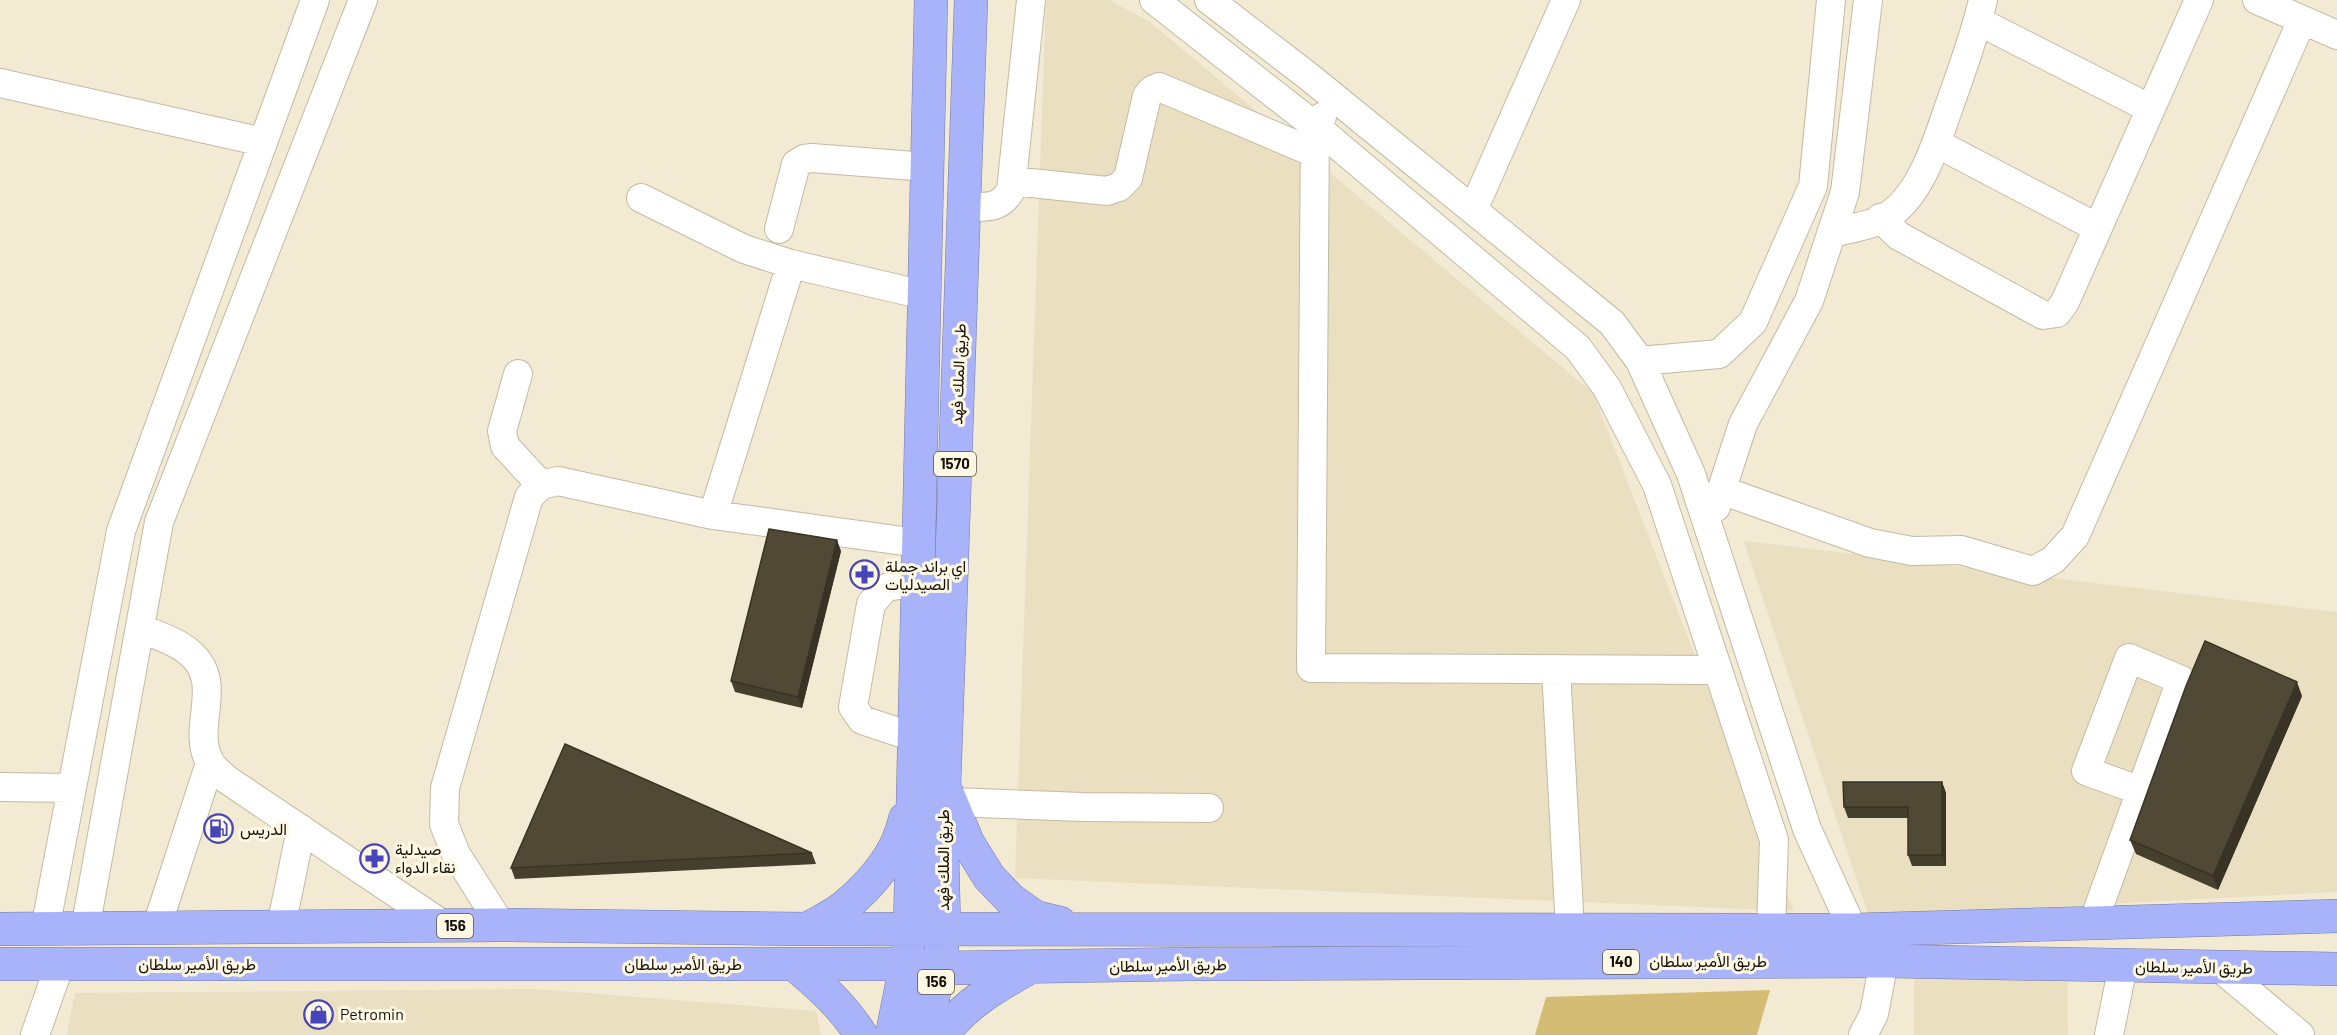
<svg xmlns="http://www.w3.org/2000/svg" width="2337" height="1035" font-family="Barlow,Vazirmatn,sans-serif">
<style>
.built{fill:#eadfc0}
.green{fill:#d5bc74}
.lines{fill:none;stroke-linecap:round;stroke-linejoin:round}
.minor-casing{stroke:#c2baa3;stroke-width:30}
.highway-casing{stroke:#747aa6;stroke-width:34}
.minor{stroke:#fff;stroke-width:28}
.highway{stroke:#a9b3fa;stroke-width:33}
.wall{fill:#453f2e}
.shaded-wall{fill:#383325}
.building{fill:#504935;stroke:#383325;stroke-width:1.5}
.labels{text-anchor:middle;stroke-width:6;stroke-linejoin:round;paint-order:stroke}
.shield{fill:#fef7e4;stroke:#5a564b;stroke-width:1.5}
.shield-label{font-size:15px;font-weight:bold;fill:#131109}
.street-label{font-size:16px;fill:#131109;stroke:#fef7e4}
.poi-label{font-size:16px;fill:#131109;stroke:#fef7e4;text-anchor:start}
</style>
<rect width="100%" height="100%" fill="#f2ead3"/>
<!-- built -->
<path class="built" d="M1046 0H1109L1150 22 1593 393 1794 911 1015 878Z
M1744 541 2337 612V892L1869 916Z
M2067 976 2068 1035H1914V978Z
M535 989 816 1011 821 1035H67L75 993Z"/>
<!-- green -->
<path class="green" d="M1770 990 1757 1035H1535L1546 997Z"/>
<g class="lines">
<defs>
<path id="minor" d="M1154 0 1315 126 1578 348 1607 388 1657 485 1774 840 1771 930
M1209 0 1308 76 1612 323 1640 361 1691 474 1807 829 1853 930
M2257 0 2337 35
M1978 21 2151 109
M0 83 263 142
M1322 117 1315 126 1311 668 1718 670
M1936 143 2098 228
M1012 181 1107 191 1119 187 1128 178 1147 96 1152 90 1159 87 1315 153
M641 198 744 249 791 264 924 295
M964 207C985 206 999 211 1011 190L1031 0
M1473 210 1566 0
M1880 218 1899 236 2043 315 2057 313 2065 302 2199 0
M779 229 796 164 804 159 812 158 927 167
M1831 233C1849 229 1877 225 1892 213 1924 189 1938 137 1951 101 1963 67 1975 35 1983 0
M1640 361 1719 354 1753 322 1813 186 1831 0
M518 374 502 431 505 446 541 485
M1721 490 1870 543 1912 551 1961 550 2033 571 2053 560 2075 536 2302 20
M1716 507 1743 424 1809 301 1845 192 1868 0
M713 515 791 264
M140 628C155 635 177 641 190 653 226 684 190 727 210 762 213 768 221 774 226 779L445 926
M1556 669 1570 930
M913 737 862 720 853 707 871 604 884 589 891 586 916 583
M0 787 72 788
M952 802 1083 807 1209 808
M2093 923 2181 680 2129 658 2086 771 2141 791
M501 925 456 854 444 824 445 788 529 497 541 485 558 481 713 515 918 543
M281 927 301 829
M45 929 121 531 315 0
M85 929 159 522 363 0
M156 929 210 763
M2219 967 2300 1035
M35 1035 60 964
M1863 1035 1874 1014 1884 961
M2109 1035 2123 966"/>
<path id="highway" d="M948 795 968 843 989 877 1010 899 1035 917 1060 923
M0 929 501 925 807 929 1853 930 2337 916
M807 929C819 922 833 916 844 907 871 885 898 854 905 819
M0 964H906L939 968 1191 964 1884 961 2337 969
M794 964C819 985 844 1007 861 1035
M892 1035 906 964 910 929 931 0
M925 1035 939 968 944 929 942 848 971 0
M942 1035C965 1004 995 987 1027 969"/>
</defs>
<!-- minor casing -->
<use href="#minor" class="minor-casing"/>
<!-- highway casing -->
<use href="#highway" class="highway-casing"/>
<!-- minor -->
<use href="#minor" class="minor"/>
<!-- highway -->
<use href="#highway" class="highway"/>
</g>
<!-- wall -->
<path class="wall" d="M841 551 802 708 735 692 731 681Z
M2302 696 2218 890 2136 854 2130 840Z
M1942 782 1946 793V866H1912L1908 855V818H1848L1844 807Z
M812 853 816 864 515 879 511 868Z"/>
<!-- shaded-wall -->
<path class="shaded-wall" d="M837 540 841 551 802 708 798 697Z
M2297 682 2302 696 2218 890 2213 876Z
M1942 782 1946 793V866L1942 855Z"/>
<!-- building -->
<path class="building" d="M769 529 837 540 798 697 731 681Z
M2205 641 2297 682 2213 876 2130 840 2186 686Z
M565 744 812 853 511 868Z
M1843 782H1942V855H1908V807H1844Z"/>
<!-- icons -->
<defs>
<symbol id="pharmacy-ring" viewBox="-11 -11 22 22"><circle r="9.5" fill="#fef7e4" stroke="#4745bb" stroke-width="1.5"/><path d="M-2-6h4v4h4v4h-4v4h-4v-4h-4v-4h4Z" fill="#4745bb"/></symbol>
<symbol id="fuel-ring" viewBox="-11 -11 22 22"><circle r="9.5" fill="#fef7e4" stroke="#4745bb" stroke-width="1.5"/><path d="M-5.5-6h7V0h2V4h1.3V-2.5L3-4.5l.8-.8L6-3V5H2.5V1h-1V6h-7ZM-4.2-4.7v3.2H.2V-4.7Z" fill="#4745bb"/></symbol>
<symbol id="shop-ring" viewBox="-11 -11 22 22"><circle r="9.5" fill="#fef7e4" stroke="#4745bb" stroke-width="1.5"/><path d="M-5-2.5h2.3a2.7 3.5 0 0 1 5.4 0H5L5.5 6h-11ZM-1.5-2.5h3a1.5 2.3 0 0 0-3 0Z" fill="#4745bb"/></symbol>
</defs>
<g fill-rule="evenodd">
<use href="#pharmacy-ring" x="848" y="558" width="33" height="33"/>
<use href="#fuel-ring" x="202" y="812" width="33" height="33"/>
<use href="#pharmacy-ring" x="358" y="842" width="33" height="33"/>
<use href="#shop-ring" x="302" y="998" width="33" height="33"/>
</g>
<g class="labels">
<!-- shield labels -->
<g class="shield">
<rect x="934" y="452" width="42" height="24" rx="4.5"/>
<rect x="437" y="914" width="36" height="24" rx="4.5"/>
<rect x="1603" y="950" width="36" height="24" rx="4.5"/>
<rect x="918" y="970" width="36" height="24" rx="4.5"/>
</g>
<g class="shield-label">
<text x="955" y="469">1570</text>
<text x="455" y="931">156</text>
<text x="1621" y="967">140</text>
<text x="936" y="987">156</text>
</g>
<!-- street labels -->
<g class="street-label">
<text transform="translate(958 374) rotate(-88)" y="6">طريق الملك فهد</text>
<text transform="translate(943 860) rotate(-90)" y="6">طريق الملك فهد</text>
<text x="1708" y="967">طريق الأمير سلطان</text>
<text x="197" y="970">طريق الأمير سلطان</text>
<text x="683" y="970">طريق الأمير سلطان</text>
<text transform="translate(1168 965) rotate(-1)" y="6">طريق الأمير سلطان</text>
<text transform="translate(2194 967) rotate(1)" y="6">طريق الأمير سلطان</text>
</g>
<!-- poi labels -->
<g class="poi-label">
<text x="885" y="572">اي براند جملة<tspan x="885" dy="18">الصيدليات</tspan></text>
<text x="240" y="835">الدريس</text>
<text x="395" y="855">صيدلية<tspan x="395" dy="18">نقاء الدواء</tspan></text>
<text x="340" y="1020">Petromin</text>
</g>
</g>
</svg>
